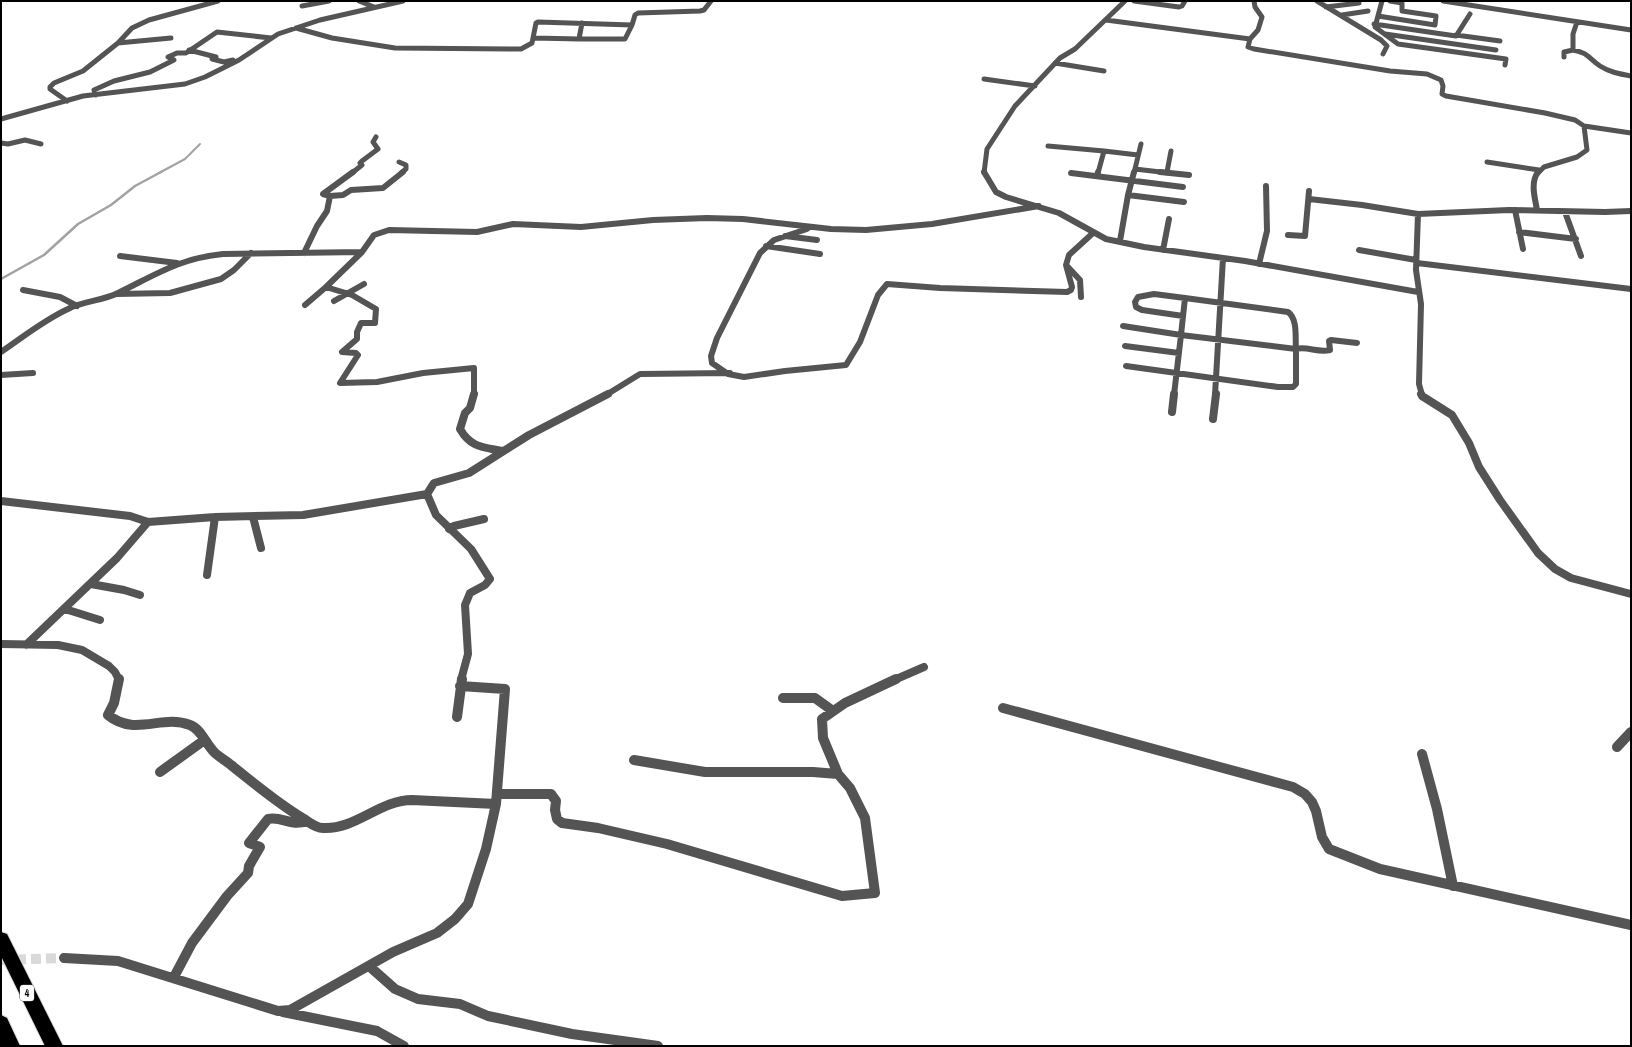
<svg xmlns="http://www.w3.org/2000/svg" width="1632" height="1047" font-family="'Archivo Narrow',sans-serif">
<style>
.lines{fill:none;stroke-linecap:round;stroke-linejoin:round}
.stream-far1{stroke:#a2a2a2;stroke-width:2}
.stream{stroke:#a2a2a2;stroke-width:2.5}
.minor-tunnel{stroke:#d9d9d9;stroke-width:10;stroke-dasharray:10 5;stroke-linecap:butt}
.motorway-casing{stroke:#dbdbdb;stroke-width:2}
.minor-far3{stroke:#545454;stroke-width:5}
.minor-far2{stroke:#545454;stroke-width:6}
.minor-far1{stroke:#545454;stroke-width:8}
.minor{stroke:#545454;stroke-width:10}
.motorway{fill:#000;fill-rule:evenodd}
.labels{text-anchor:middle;stroke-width:4;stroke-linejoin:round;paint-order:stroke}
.shield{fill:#fff;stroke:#4c4c4c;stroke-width:1}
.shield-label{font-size:10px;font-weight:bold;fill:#000}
</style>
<rect width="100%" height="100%" fill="#fff"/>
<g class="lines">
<!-- stream-far1 -->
<path class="stream-far1" d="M159 173 185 159 200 144"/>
<!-- stream -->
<path class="stream" d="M1 279 44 255 78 224 111 205 135 186 161 172"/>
<!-- minor-tunnel -->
<path class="minor-tunnel" d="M1 960 64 958"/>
<defs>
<path id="motorway" d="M1 932 7 934 63 1046H45L1 956Z
M1 1015 7 1018 20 1046H2Z"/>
</defs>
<!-- motorway casing -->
<use href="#motorway" class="motorway-casing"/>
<!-- minor-far3 -->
<path class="minor-far3" d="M359 1 374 7
M1134 1 1179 7 1182 6 1185 1
M1317 1 1381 40 1387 46 1383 54
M1382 1 1375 27 1398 44 1506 59 1505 65
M1443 1 1631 30
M302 6 329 1
M1326 7 1359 3
M1342 15 1368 11
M1378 16 1435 25 1436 16 1402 11V3L1390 1
M1106 20 1250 39 1248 47 1254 49 1390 71 1427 74 1441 80 1443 86 1442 94 1446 96 1545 113 1575 120 1584 126 1631 133
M1374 24 1456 36 1470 14
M296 28 332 38 395 48 521 49 532 43 536 23 538 22 632 25 635 15 638 13 700 11 704 10 711 1
M1385 34 1496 50
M1456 35 1500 41
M534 38 579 39 582 23
M579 39H625L632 25
M1250 39 1258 30 1262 17 1255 7 1254 1
M118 43 171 38
M189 50 216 57 212 59 224 62 233 60
M1573 50C1589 53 1588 58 1600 66 1609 72 1620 74 1631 76
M1564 57V52L1573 50V34L1577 22
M1055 63 1104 71
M984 79 1035 86
M96 95 94 90 114 81 150 72 174 60 168 57 177 53H186L217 32 271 38
M67 101 50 89V87L54 83 83 71 118 43 132 28 149 20 218 1
M1 119 83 96 185 84 205 77 239 60 278 34 320 20 403 1
M1 143 8 144 25 140 41 144
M1048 146 1104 151
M399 162 406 165V169L401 173
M1487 162 1539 170
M1135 169 1169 173
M1167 172 1171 151
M352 173 362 165 360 163 362 161 378 149 373 142 376 137
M984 173 987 149 1015 106 1060 58 1075 49 1125 1
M1098 173 1104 151 1138 155
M1134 173 1141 144
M1538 173 1544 167 1577 157 1587 150 1584 126"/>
<!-- minor-far2 -->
<path class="minor-far2" d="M984 172 996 192 1006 197 1059 213 1106 239 1144 247 1245 261 1418 292
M1160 172 1189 175
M1071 173 1183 187
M1097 176 1098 172
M1128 195 1184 202
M330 196 343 195 351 190 383 188 403 172
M1309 199 1362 205 1418 214
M1515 210 1523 249
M1537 210C1535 198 1530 183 1538 172
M1565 212 1581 256
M807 229 774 240 760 253 717 338 711 356 712 363 728 374 744 377 785 371 846 365 860 342 878 295 887 284 940 288 1067 292 1071 290 1072 287 1066 265 1069 255 1093 233
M1519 232 1576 239
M1288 235 1305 236 1309 191
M785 236 817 240
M1120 241 1128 195 1134 172
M766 246 820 254
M1163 250 1169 219
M1359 250 1416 260
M362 252 326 287 352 295 376 309 375 323H361L357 332V339L342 352 356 353 358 355 340 383 377 382 423 373 474 368V395
M304 253 317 226 327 211 330 196 323 194 353 172
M120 256 177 263
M1417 263 1631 289
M1259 264 1267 231 1266 186
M1067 266 1080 280 1081 297
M23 290 60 297 77 306
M116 294 170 293 221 279 234 270 251 253
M1185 298 1288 312C1298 319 1295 338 1296 349L1181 335Z
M334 301 364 284
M305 305 326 287
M1183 316 1142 310 1136 307 1135 302 1138 297 1154 294 1185 298
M1123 326 1181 335 1174 395
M1125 346 1179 353
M1296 349C1307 346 1318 353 1330 350L1329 341 1331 340 1357 343
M1 352C23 337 44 320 68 309 83 301 102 301 118 293 155 275 180 258 223 254L362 252 374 235 389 230 477 232 513 224 581 227 653 220 707 218 743 219 831 229 866 230 932 224 1039 206
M1126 366 1278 387H1293L1296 384V349
M1 375 33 373
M606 395 640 374 730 373
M1215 395 1223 258
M1422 395 1419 384 1421 304 1416 270 1418 214 1509 210 1605 212 1631 211"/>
<!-- minor-far1 -->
<path class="minor-far1" d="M474 394 470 408 465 413 460 429C471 448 483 447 503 451
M1421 394 1422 396 1452 415 1469 443 1479 467 1500 500 1538 553 1555 569 1571 578 1631 594
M1172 412 1174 394
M1213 419 1216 394
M427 494 436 515 471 549 490 579 485 585 470 593 465 605 468 654 461 680
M1 501 130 516 148 522 215 517 303 515 427 494 434 483 469 473 529 435 608 394
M253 517 261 548
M449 529 454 526 484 519
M207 575 215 517
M91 584 124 590 140 595
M65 609 100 620
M1 644 58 645 82 650 109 666 115 672 119 680
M26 645 117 558 148 522
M894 680 924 667"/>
<!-- minor -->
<path class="minor" d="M119 679 114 703 108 715C135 737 162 714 190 725 201 729 206 744 214 752 219 757 225 760 231 765 255 784 277 803 304 819 310 823 316 828 323 828 355 830 380 800 412 800L496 804
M783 698H815L833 711
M1003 708 1293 787 1305 794 1312 802 1316 811 1322 837 1329 849 1380 869 1631 925
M457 717 462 679
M1617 747 1631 732
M1422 754 1437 809 1453 886
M160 772 203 741
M838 774 823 738 822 719 845 703 896 679
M498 794H551L556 801 555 810 557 819 562 823 598 828 667 844 842 896 875 893 865 818 850 788 838 774 813 772H705L634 760
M64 958 118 961 278 1011 290 1010 393 952 437 933 455 919 468 904 486 849 496 804 505 689 460 686
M369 966 395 989 418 999 460 1004 488 1016 572 1034 658 1046
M174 977 192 943 227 896 248 873 249 866 260 847 249 843 268 819C283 816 290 827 307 821
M283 1012 377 1031 404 1046"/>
<!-- motorway -->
<use href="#motorway" class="motorway"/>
</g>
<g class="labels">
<!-- shield labels -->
<rect class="shield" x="20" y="985" width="14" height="16" rx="3"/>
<g class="shield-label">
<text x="27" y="997">4</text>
</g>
</g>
<!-- border -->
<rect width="1632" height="1047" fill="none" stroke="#000000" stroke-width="4"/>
</svg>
